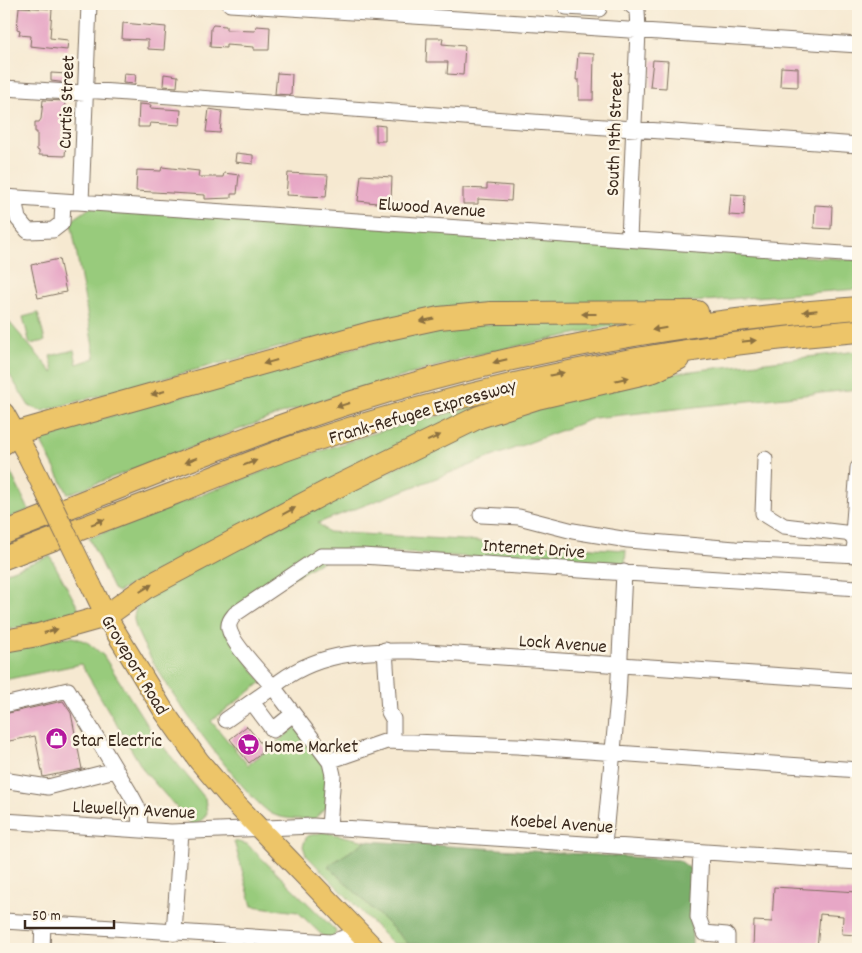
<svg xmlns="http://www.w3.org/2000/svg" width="862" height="953" font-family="Dekko,sans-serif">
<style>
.green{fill:#98cb7b;stroke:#6a7a4c}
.forest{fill:#7aaf6b;stroke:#5a6c44}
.building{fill:#e7a7c6}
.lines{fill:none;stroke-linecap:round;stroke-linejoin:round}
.minor-casing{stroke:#7c6d5d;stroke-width:17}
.major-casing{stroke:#7c6d5d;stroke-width:22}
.highway-casing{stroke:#7c6d5d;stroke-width:24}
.minor{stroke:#fff;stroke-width:15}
.major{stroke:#edc569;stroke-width:20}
.highway{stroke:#edc569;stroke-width:22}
.major-bridge-casing{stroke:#7c6d5d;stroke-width:22;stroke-linecap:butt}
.major-bridge{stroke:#edc569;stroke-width:20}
.oneway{fill:#8b7040}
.labels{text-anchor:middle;stroke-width:5;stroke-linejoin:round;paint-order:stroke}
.street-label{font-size:19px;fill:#3b2a1e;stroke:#fcf5e5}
.poi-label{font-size:19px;fill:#3b2a1e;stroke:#fcf5e5;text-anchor:start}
</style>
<rect width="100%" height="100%" fill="#fcf5e5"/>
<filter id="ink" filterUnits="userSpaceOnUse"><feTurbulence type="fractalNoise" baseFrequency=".02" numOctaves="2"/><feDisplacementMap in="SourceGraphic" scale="10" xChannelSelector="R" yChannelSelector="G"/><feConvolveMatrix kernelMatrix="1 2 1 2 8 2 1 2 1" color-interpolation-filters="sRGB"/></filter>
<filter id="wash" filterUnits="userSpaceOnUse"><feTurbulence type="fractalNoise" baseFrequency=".0096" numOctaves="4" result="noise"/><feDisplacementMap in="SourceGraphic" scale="20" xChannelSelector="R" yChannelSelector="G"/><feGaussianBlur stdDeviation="1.12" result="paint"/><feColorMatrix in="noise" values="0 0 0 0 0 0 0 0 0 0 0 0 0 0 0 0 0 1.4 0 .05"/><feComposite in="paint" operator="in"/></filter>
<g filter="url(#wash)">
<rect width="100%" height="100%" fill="#f6e9d1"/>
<!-- green -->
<path class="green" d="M91 207 858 260V289L666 304 303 341 42 411 29 406 4 366V316L53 373 54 372 50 356 74 350 77 364 95 358 71 221Z
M38 313 45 341 30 344 23 317Z
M622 320V324L471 356 286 412 68 494 38 436 433 326Z
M858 351V389L594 418 318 523 328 532 626 550 625 567 344 549 225 616 221 626 262 682 211 721 248 765 296 727 324 767 328 779 326 808 314 819C301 819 285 820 272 814 243 798 136 651 134 619 133 611 141 601 144 594L481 425 579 396 683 372Z
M524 393 228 534 118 592 113 589 89 538 285 463 374 433Z
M4 459 29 510 4 520Z
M50 556 81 613 4 631V573Z
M53 637H73L87 642 103 655 153 734 205 798 207 813 203 819 193 826 144 771 81 664 4 680V650Z
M324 832 366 841 328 866 409 944H393L306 855 303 846 307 836Z
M234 841 247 844 336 931 334 937 326 939 298 912 252 906Z"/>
<!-- forest -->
<path class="forest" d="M366 841 679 860 692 870V949H549L409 944 328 866Z"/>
<g id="blocks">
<!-- building -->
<path class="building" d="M19 7 52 9 50 38 68 40 67 50 30 46 31 36 19 35 20 30 17 29Z
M123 23 166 27 164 50 148 49V40L122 39Z
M213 25 226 26V30L255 31 256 26 270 27 269 50H254V47L226 45V48L210 47 211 28Z
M427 38H443L442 44 465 46 463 75 447 74 448 62H426Z
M578 53 594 54 593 100H579V80H576Z
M653 60 668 61 666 88 650 87Z
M781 67 798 68V87L780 86Z
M51 73 68 74V83L51 81Z
M124 73 136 74 135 84 123 83Z
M277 73 292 74 291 95 275 94Z
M164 74 178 76 177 87 163 86Z
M43 100 65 101 62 142 66 143 65 156 39 155V151L37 150V132H35V122H39L41 119Z
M139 104 151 105 150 108 181 110 180 125 150 123 149 127H138Z
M209 109 222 111 220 133 206 132Z
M376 125 385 126V141H376Z
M236 153 253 155V164L235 162Z
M162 167 199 171 198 177H223L224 173 239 175 237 194H231V198L205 199V195L136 191 137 170 161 171Z
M288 173 328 175 326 197 286 195Z
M361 175 392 177 391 202H386V204L358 201Z
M487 184 512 186 511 201 478 199V204H463V188L487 189Z
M731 194 745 195 744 216 729 215Z
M815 205 832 206 831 229 814 228Z
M59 259 66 292 38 298 31 265Z
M63 701 71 713 82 769 43 777 35 736 4 742V714Z
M247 726 266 750 249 763 230 739Z
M774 887 858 892 857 935 842 934 843 916 820 914 817 949H753L754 921 772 922Z"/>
</g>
</g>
<g filter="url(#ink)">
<use href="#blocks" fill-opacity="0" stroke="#7c6d5d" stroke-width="1"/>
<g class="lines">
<defs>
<path id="minor" d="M230 4 858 45
M567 4 566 7 599 9V4
M4 88 85 93
M85 90 858 145
M4 197 858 255
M14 198 18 219 28 231 53 230 62 223 63 201
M81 202 89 4
M629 239 638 31 637 10 630 4
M765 459 763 513 784 526 853 534 855 543 853 555
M481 515 519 517 573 531 628 540 735 549 858 555
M853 534 858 468
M385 650 389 712 393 719V741
M252 702 273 730 293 714
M4 705 68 690 131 795 139 810 140 830
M226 720 273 687C262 674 231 643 229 628 228 622 232 618 235 614L321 556H362L858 588
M329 761 387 741 517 746 858 770
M4 778 9 781 48 787 115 770
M4 821 171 832 313 826 858 862
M329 827 333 775 330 762 273 687C313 653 362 650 412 651L858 681
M604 845 618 698 624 572
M701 852 698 917 704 933 727 935V949
M4 921 331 942 360 933
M174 933 181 832
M42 949 43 924"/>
<path id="major" d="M4 413 28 456
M91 585 106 616 165 713 199 761 232 800 375 949"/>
<path id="highway" d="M4 443 15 433 64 419 370 333 439 318 491 313 697 312
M4 533C117 489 230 441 346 404 513 351 684 321 858 308
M4 558C61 536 118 515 175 493 215 477 255 460 296 446 478 385 666 346 858 331
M4 641 38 635 106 616 145 588 328 491 479 417 537 398 654 371 678 359"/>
</defs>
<!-- minor casing -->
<use href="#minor" class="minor-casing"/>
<!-- major casing -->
<use href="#major" class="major-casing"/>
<!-- highway casing -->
<use href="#highway" class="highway-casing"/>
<!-- minor -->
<use href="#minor" class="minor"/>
<!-- major -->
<use href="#major" class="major"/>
<!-- highway -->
<use href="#highway" class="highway"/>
<defs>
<path id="major-bridge" d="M28 456 91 585"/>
</defs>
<!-- major-bridge casing -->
<use href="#major-bridge" class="major-bridge-casing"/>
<!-- major-bridge -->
<use href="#major-bridge" class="major-bridge"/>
</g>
<!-- one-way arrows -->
<defs><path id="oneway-solid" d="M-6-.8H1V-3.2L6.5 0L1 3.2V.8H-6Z" transform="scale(1.25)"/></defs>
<g class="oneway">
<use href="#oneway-solid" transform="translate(810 311) rotate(174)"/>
<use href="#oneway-solid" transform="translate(589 314) rotate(180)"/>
<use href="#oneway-solid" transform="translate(427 320) rotate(168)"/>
<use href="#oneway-solid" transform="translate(659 329) rotate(171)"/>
<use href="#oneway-solid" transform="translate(749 341) rotate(-6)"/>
<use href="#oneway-solid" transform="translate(500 361) rotate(166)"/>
<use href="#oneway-solid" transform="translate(270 362) rotate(164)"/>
<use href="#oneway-solid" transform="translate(557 374) rotate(-12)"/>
<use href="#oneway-solid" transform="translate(622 379) rotate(-13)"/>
<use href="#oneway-solid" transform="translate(158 393) rotate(165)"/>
<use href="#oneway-solid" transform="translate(343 405) rotate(162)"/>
<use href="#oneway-solid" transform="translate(434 438) rotate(-25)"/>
<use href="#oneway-solid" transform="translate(191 460) rotate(159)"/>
<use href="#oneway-solid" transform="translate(250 463) rotate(-21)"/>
<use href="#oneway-solid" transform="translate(289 511) rotate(-28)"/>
<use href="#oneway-solid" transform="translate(98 522) rotate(-21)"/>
<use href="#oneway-solid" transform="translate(146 588) rotate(-32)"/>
<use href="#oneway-solid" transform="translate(51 631) rotate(-16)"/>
</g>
</g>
<!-- icons -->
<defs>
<symbol id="shop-disc" viewBox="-11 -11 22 22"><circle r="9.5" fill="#b5179e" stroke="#fcf5e5"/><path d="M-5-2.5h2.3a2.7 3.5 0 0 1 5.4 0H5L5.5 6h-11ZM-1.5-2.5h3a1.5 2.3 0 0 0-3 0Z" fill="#fff"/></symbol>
<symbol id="supermarket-disc" viewBox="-11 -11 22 22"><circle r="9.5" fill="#b5179e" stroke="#fcf5e5"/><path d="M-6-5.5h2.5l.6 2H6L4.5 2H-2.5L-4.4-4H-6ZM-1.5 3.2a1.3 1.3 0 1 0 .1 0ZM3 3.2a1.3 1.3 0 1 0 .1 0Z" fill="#fff"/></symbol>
</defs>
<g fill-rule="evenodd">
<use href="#shop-disc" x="44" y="726" width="25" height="25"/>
<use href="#supermarket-disc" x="236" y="732" width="25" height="25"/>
</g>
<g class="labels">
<!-- street labels -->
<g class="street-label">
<text transform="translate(65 102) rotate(-88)" y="7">Curtis Street</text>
<text transform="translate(613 134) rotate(-88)" y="7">South 19th Street</text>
<text transform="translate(432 206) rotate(4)" y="7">Elwood Avenue</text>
<text transform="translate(422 410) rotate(-16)" y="7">Frank-Refugee Expressway</text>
<text transform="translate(534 547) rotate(4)" y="7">Internet Drive</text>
<text transform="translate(563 642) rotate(4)" y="7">Lock Avenue</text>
<text transform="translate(136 664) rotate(59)" y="7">Groveport Road</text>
<text transform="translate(134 808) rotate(3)" y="7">Llewellyn Avenue</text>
<text transform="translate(562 822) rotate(4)" y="7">Koebel Avenue</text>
</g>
<!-- poi labels -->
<g class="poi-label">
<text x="72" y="746">Star Electric</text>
<text x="264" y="752">Home Market</text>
</g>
</g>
<!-- margin -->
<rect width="862" height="953" fill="none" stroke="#fcf5e5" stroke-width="20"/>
<!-- scale -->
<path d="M25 920v8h89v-8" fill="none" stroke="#3b2a1e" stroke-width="2.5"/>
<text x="32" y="920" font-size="15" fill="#3b2a1e" stroke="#fcf5e5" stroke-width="4" paint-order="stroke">50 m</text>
</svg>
